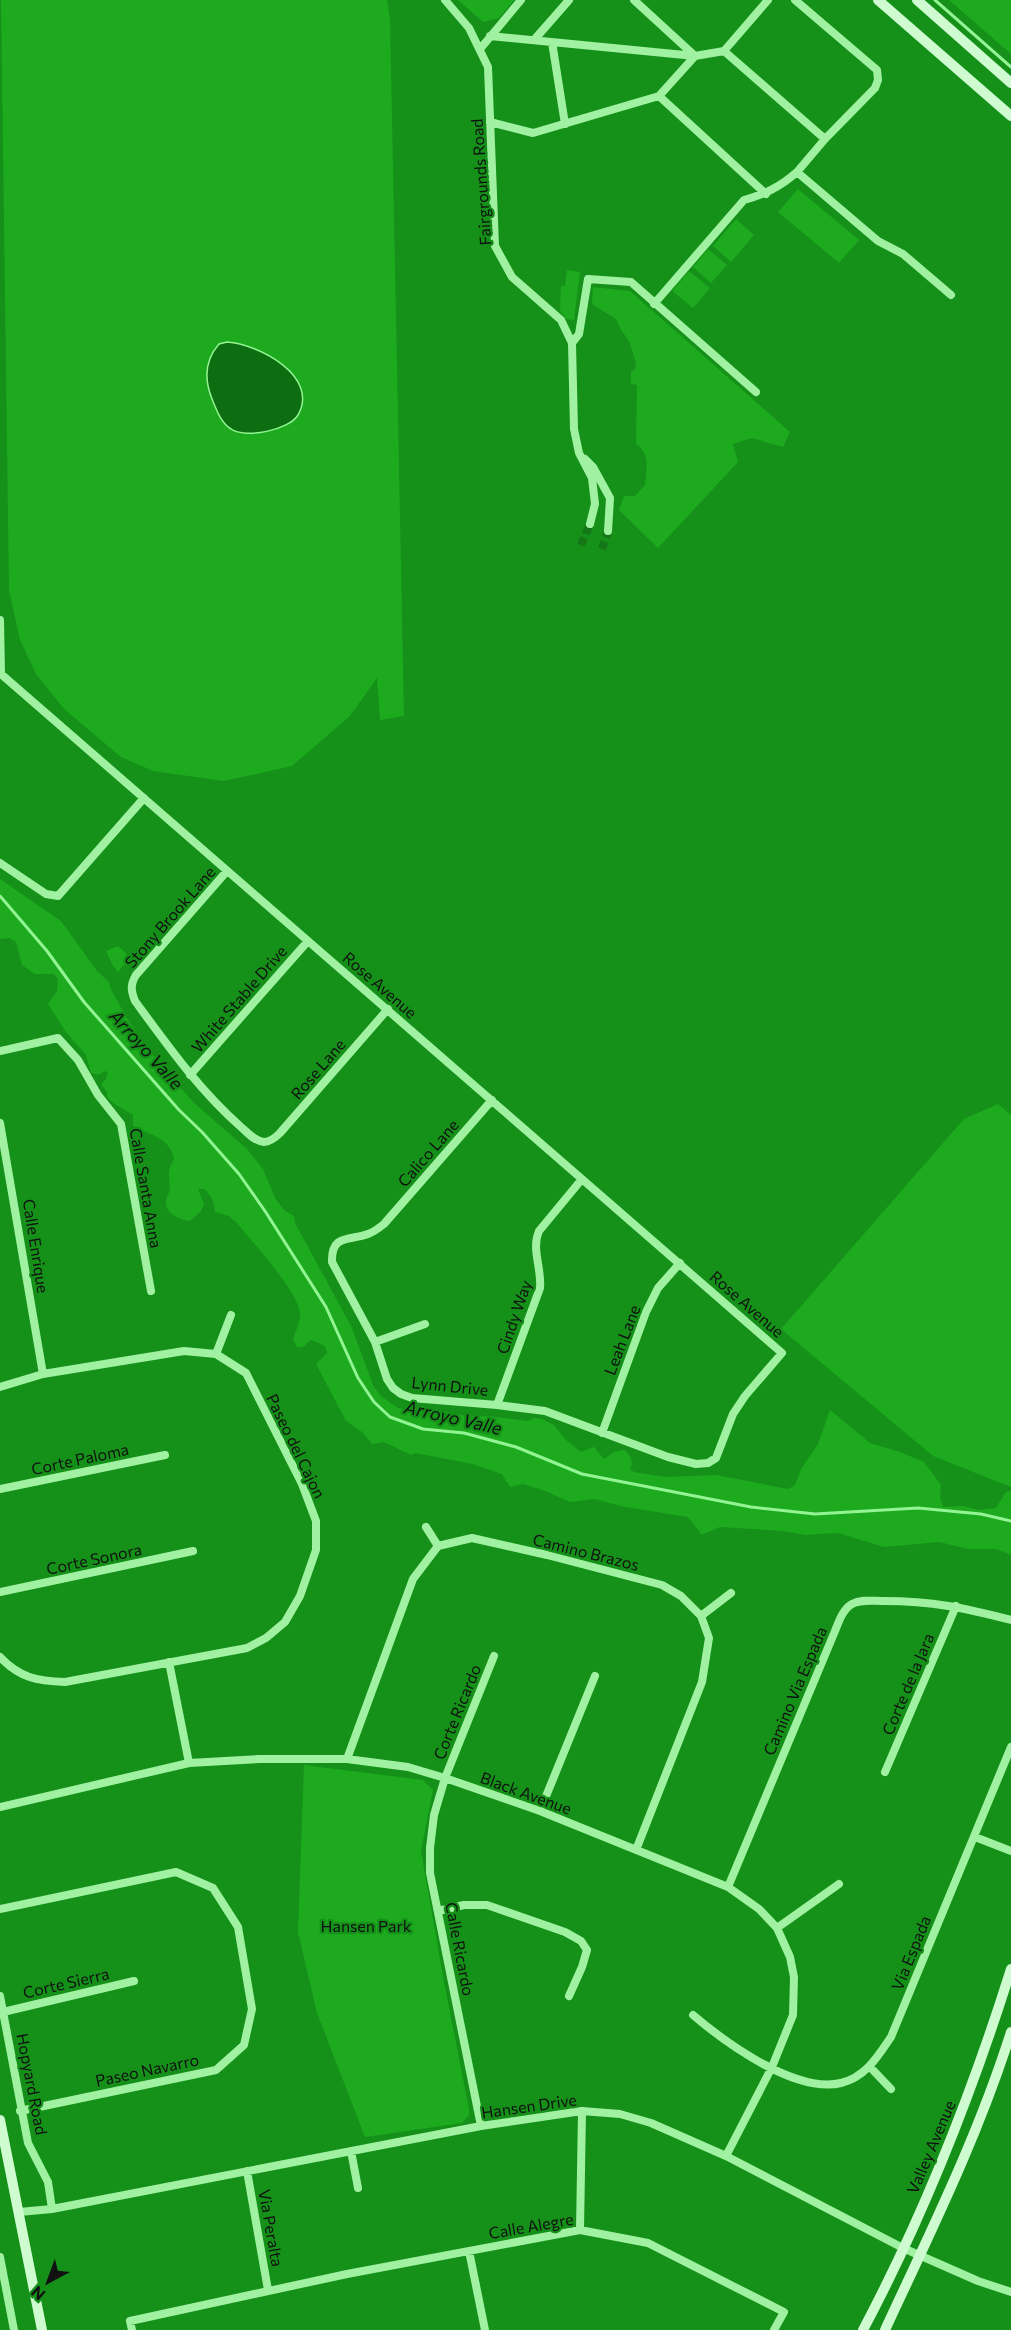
<svg xmlns="http://www.w3.org/2000/svg" width="1011" height="2330" font-family="Commissioner,sans-serif">
<style>
.green{fill:#1daa1f}
.water{fill:#0d6d11;stroke:#93f494;stroke-width:1.5}
.lines{fill:none;stroke-linecap:round;stroke-linejoin:round}
.stream{stroke:#93f494;stroke-width:3}
.minor-tunnel{stroke:#147717;stroke-width:8;stroke-dasharray:8 4;stroke-linecap:butt}
.minor{stroke:#a1f1a2;stroke-width:8}
.secondary{stroke:#cffbd1;stroke-width:10}
.labels{text-anchor:middle;stroke-width:4.5;stroke-linejoin:round;paint-order:stroke}
.street-label{font-size:16px;fill:#111;stroke:#159019}
.park-label{font-size:16px;fill:#111;stroke:#159019}
.water-label{font-size:18px;font-style:italic;fill:#111;stroke:#159019}
</style>
<rect width="100%" height="100%" fill="#159019"/>
<!-- green -->
<path class="green" d="M1 0H387L390 19 404 716 380 720 377 678 350 716 292 766 224 781 153 771 121 757 64 709 36 674 20 640 9 590Z
M458 0H514L499 18 483 22Z
M949 0H1011V54Z
M798 189 859 240 839 263 778 212Z
M736 219 754 235 731 262 713 246Z
M708 249 727 265 711 283 693 267Z
M567 270 580 272 574 320 566 319 560 311 561 286H565Z
M689 271 710 288 693 308 672 291Z
M593 287 630 291 790 432 783 447 752 438 733 444 738 462 658 548 619 510 624 496H635L645 485C646 470 651 454 636 444L637 385 631 384V371L635 370 636 363 629 341 621 330 616 319 592 304Z
M0 879 61 921 97 971 109 982 111 989 125 1015 154 1057 193 1102 247 1149 263 1169 275 1198 284 1210 294 1216 295 1223 351 1326 374 1387 382 1397 398 1408 423 1412H449L470 1417 489 1416 528 1421 534 1418 542 1419 554 1425 566 1440 581 1452 594 1447 604 1459 614 1452 624 1450C631 1456 634 1461 630 1469L634 1472 665 1477 716 1475 788 1489 795 1485 801 1469 818 1444 830 1410 870 1443 900 1452 924 1462 941 1485 940 1497 943 1507 963 1506 979 1510 996 1508 1006 1492 1011 1491V1555L996 1549H968L939 1542 884 1547 838 1533 805 1535 783 1531 720 1527 702 1535 688 1517 625 1507 594 1499 570 1502 545 1491 523 1484 510 1487 502 1474 472 1464 416 1453 411 1455 384 1442 372 1444 362 1432 346 1421 316 1364 327 1353 325 1346 311 1340 303 1347H297L293 1339C295 1332 300 1323 300 1316 302 1295 251 1241 237 1223L229 1216 215 1212C214 1202 212 1196 204 1189H198L204 1204 201 1211 190 1221C180 1220 164 1213 166 1201 167 1196 170 1192 170 1187 169 1174 167 1171 174 1159 170 1137 149 1135 133 1126V1115L113 1103 107 1097V1092L101 1084 106 1079 108 1073 105 1071 98 1075 91 1073 86 1055 66 1032 48 1004 57 991 58 979 54 974H35L22 965 16 942 10 938 0 939Z
M118 946 126 953 128 960 118 972 113 966 106 951Z
M998 1104 1011 1115V1487L933 1456 781 1329 964 1119Z
M304 1765 423 1780 433 1790 421 1851 444 1982 469 2109V2115L462 2123 365 2137 317 2013 298 1932Z"/>
<!-- water -->
<path class="water" d="M227 342C258 344 320 376 298 415 289 430 246 439 231 429 221 423 216 409 212 399 204 379 205 360 219 344Z"/>
<g class="lines">
<!-- stream -->
<path class="stream" d="M935 0 1011 67
M0 896 47 951 84 1002 179 1110 202 1132 239 1174 265 1211 326 1307 358 1378 374 1402 390 1417 423 1429 464 1433 516 1447 582 1474 751 1507 815 1514 918 1508 981 1514 1011 1521"/>
<!-- minor-tunnel -->
<path class="minor-tunnel" d="M581 545 590 524
M602 549 608 531"/>
<!-- minor -->
<path class="minor" d="M445 0 469 28 488 67 495 246 512 277 561 320 572 343 574 429 579 453 592 478 595 504 590 524
M634 0 695 56 724 51 768 0
M795 0 877 70 878 80 875 88 825 139 797 172
M490 36 695 56
M534 40 569 0
M552 42 565 124
M480 49 521 0
M724 51 825 139
M659 96 766 194
M490 122 533 133 659 96 695 56
M654 304 744 200C765 194 780 187 797 172L878 241 903 254 951 295
M572 343 579 334 588 279 631 282 756 392
M585 459 593 467 610 498 608 531
M0 620 1 674C261 901 522 1126 782 1353L745 1396 733 1414 716 1458 708 1463 696 1464 668 1457 545 1411 497 1405 412 1398 401 1394 393 1388 387 1379 375 1342 332 1262C331 1234 349 1241 368 1234 374 1232 379 1228 384 1224L492 1100
M0 863 46 894 58 896 144 798
M227 871 136 975C130 985 131 991 135 1001 168 1046 199 1090 241 1127 247 1132 254 1141 264 1142 270 1142 275 1138 280 1133L388 1009
M0 1051 58 1038 78 1060 98 1095 121 1124 151 1291
M190 1075 308 941
M0 1123 43 1374
M375 1342 425 1324
M216 1354 231 1315
M0 1387 43 1374 184 1351 216 1354 246 1373 302 1484 316 1521V1550L300 1596 285 1622 266 1638 247 1648 65 1682C37 1681 20 1678 0 1657
M497 1405 540 1288C542 1269 531 1249 539 1231L582 1179
M602 1433 646 1312 658 1288 680 1263
M0 1489 165 1455
M426 1527 438 1546
M0 1592 193 1551
M701 1616 731 1593
M169 1662 189 1763
M347 1759 413 1579 438 1546 472 1538 547 1555 662 1585 681 1596 701 1616 709 1638 702 1682 636 1850
M885 1772 956 1606
M0 1807 189 1763 259 1759H347L408 1767 445 1778 540 1811 728 1887 759 1909 777 1928 790 1957 794 1977 793 2015 772 2067 726 2156
M540 1811 595 1676
M975 1837 1011 1851
M728 1887 835 1631C839 1621 843 1609 852 1604 861 1599 873 1601 884 1601 932 1601 965 1608 1011 1620
M0 1909 176 1872 213 1888 238 1927 252 2009 244 2045 216 2070 20 2111
M438 1911 464 1905H487L565 1932 581 1941 587 1950 582 1967 569 1996
M777 1928 839 1884
M0 1996 28 2143 48 2182 52 2209
M3 2012 134 1981
M693 2015C726 2043 796 2094 841 2083 866 2077 878 2056 891 2037L1011 1747
M870 2067 891 2089
M481 2126 430 1873V1848L434 1815 445 1778 494 1656
M351 2151 358 2188
M247 2171 268 2290
M19 2212 52 2209 481 2126 582 2111 620 2114 651 2123 726 2156 903 2248 978 2281 1011 2292
M580 2230 582 2111
M469 2251 485 2330
M0 2257 14 2330
M132 2330 130 2321 347 2274 580 2230 648 2243 784 2312 774 2330"/>
<!-- secondary -->
<path class="secondary" d="M878 0 1011 116
M917 0 1011 83
M0 2120 42 2330
M863 2330C924 2215 972 2093 1011 1969
M885 2330C931 2231 978 2136 1011 2032"/>
</g>
<g class="labels">
<!-- street labels -->
<g class="street-label">
<text transform="translate(481 182) rotate(-94)" y="6">Fairgrounds Road</text>
<text transform="translate(170 917) rotate(-49)" y="6">Stony Brook Lane</text>
<text transform="translate(380 985) rotate(41)" y="6">Rose Avenue</text>
<text transform="translate(239 999) rotate(-49)" y="6">White Stable Drive</text>
<text transform="translate(318 1069) rotate(-49)" y="6">Rose Lane</text>
<text transform="translate(428 1153) rotate(-49)" y="6">Calico Lane</text>
<text transform="translate(146 1188) rotate(80)" y="6">Calle Santa Anna</text>
<text transform="translate(36 1246) rotate(81)" y="6">Calle Enrique</text>
<text transform="translate(747 1304) rotate(41)" y="6">Rose Avenue</text>
<text transform="translate(514 1317) rotate(-71)" y="6">Cindy Way</text>
<text transform="translate(622 1340) rotate(-69)" y="6">Leah Lane</text>
<text transform="translate(450 1386) rotate(6)" y="6">Lynn Drive</text>
<text transform="translate(296 1446) rotate(64)" y="6">Paseo del Cajon</text>
<text transform="translate(80 1459) rotate(-12)" y="6">Corte Paloma</text>
<text transform="translate(586 1552) rotate(14)" y="6">Camino Brazos</text>
<text transform="translate(94 1559) rotate(-12)" y="6">Corte Sonora</text>
<text transform="translate(908 1684) rotate(-67)" y="6">Corte de la Jara</text>
<text transform="translate(795 1691) rotate(-67)" y="6">Camino Via Espada</text>
<text transform="translate(457 1712) rotate(-68)" y="6">Corte Ricardo</text>
<text transform="translate(526 1793) rotate(20)" y="6">Black Avenue</text>
<text transform="translate(460 1949) rotate(79)" y="6">Calle Ricardo</text>
<text transform="translate(911 1953) rotate(-68)" y="6">Via Espada</text>
<text transform="translate(66 1983) rotate(-13)" y="6">Corte Sierra</text>
<text transform="translate(147 2070) rotate(-12)" y="6">Paseo Navarro</text>
<text transform="translate(32 2084) rotate(79)" y="6">Hopyard Road</text>
<text transform="translate(529 2106) rotate(-8)" y="6">Hansen Drive</text>
<text transform="translate(931 2147) rotate(-67)" y="6">Valley Avenue</text>
<text transform="translate(531 2226) rotate(-10)" y="6">Calle Alegre</text>
<text transform="translate(271 2228) rotate(80)" y="6">Via Peralta</text>
</g>
<!-- park labels -->
<g class="park-label">
<text x="366" y="1932">Hansen Park</text>
</g>
<!-- water labels -->
<g class="water-label">
<text transform="translate(146 1050) rotate(48)" y="6">Arroyo Valle</text>
<text transform="translate(453 1418) rotate(13)" y="6">Arroyo Valle</text>
</g>
</g>
<!-- north arrow -->
<g transform="translate(48 2282) rotate(221)" stroke="#159019" stroke-width="4.5" paint-order="stroke">
<path d="M0-4.5L10 22L0 15L-10 22Z" fill="#111111"/>
<text y="-9" font-size="16" font-weight="bold" text-anchor="middle" fill="#111111">N</text>
</g>
</svg>
